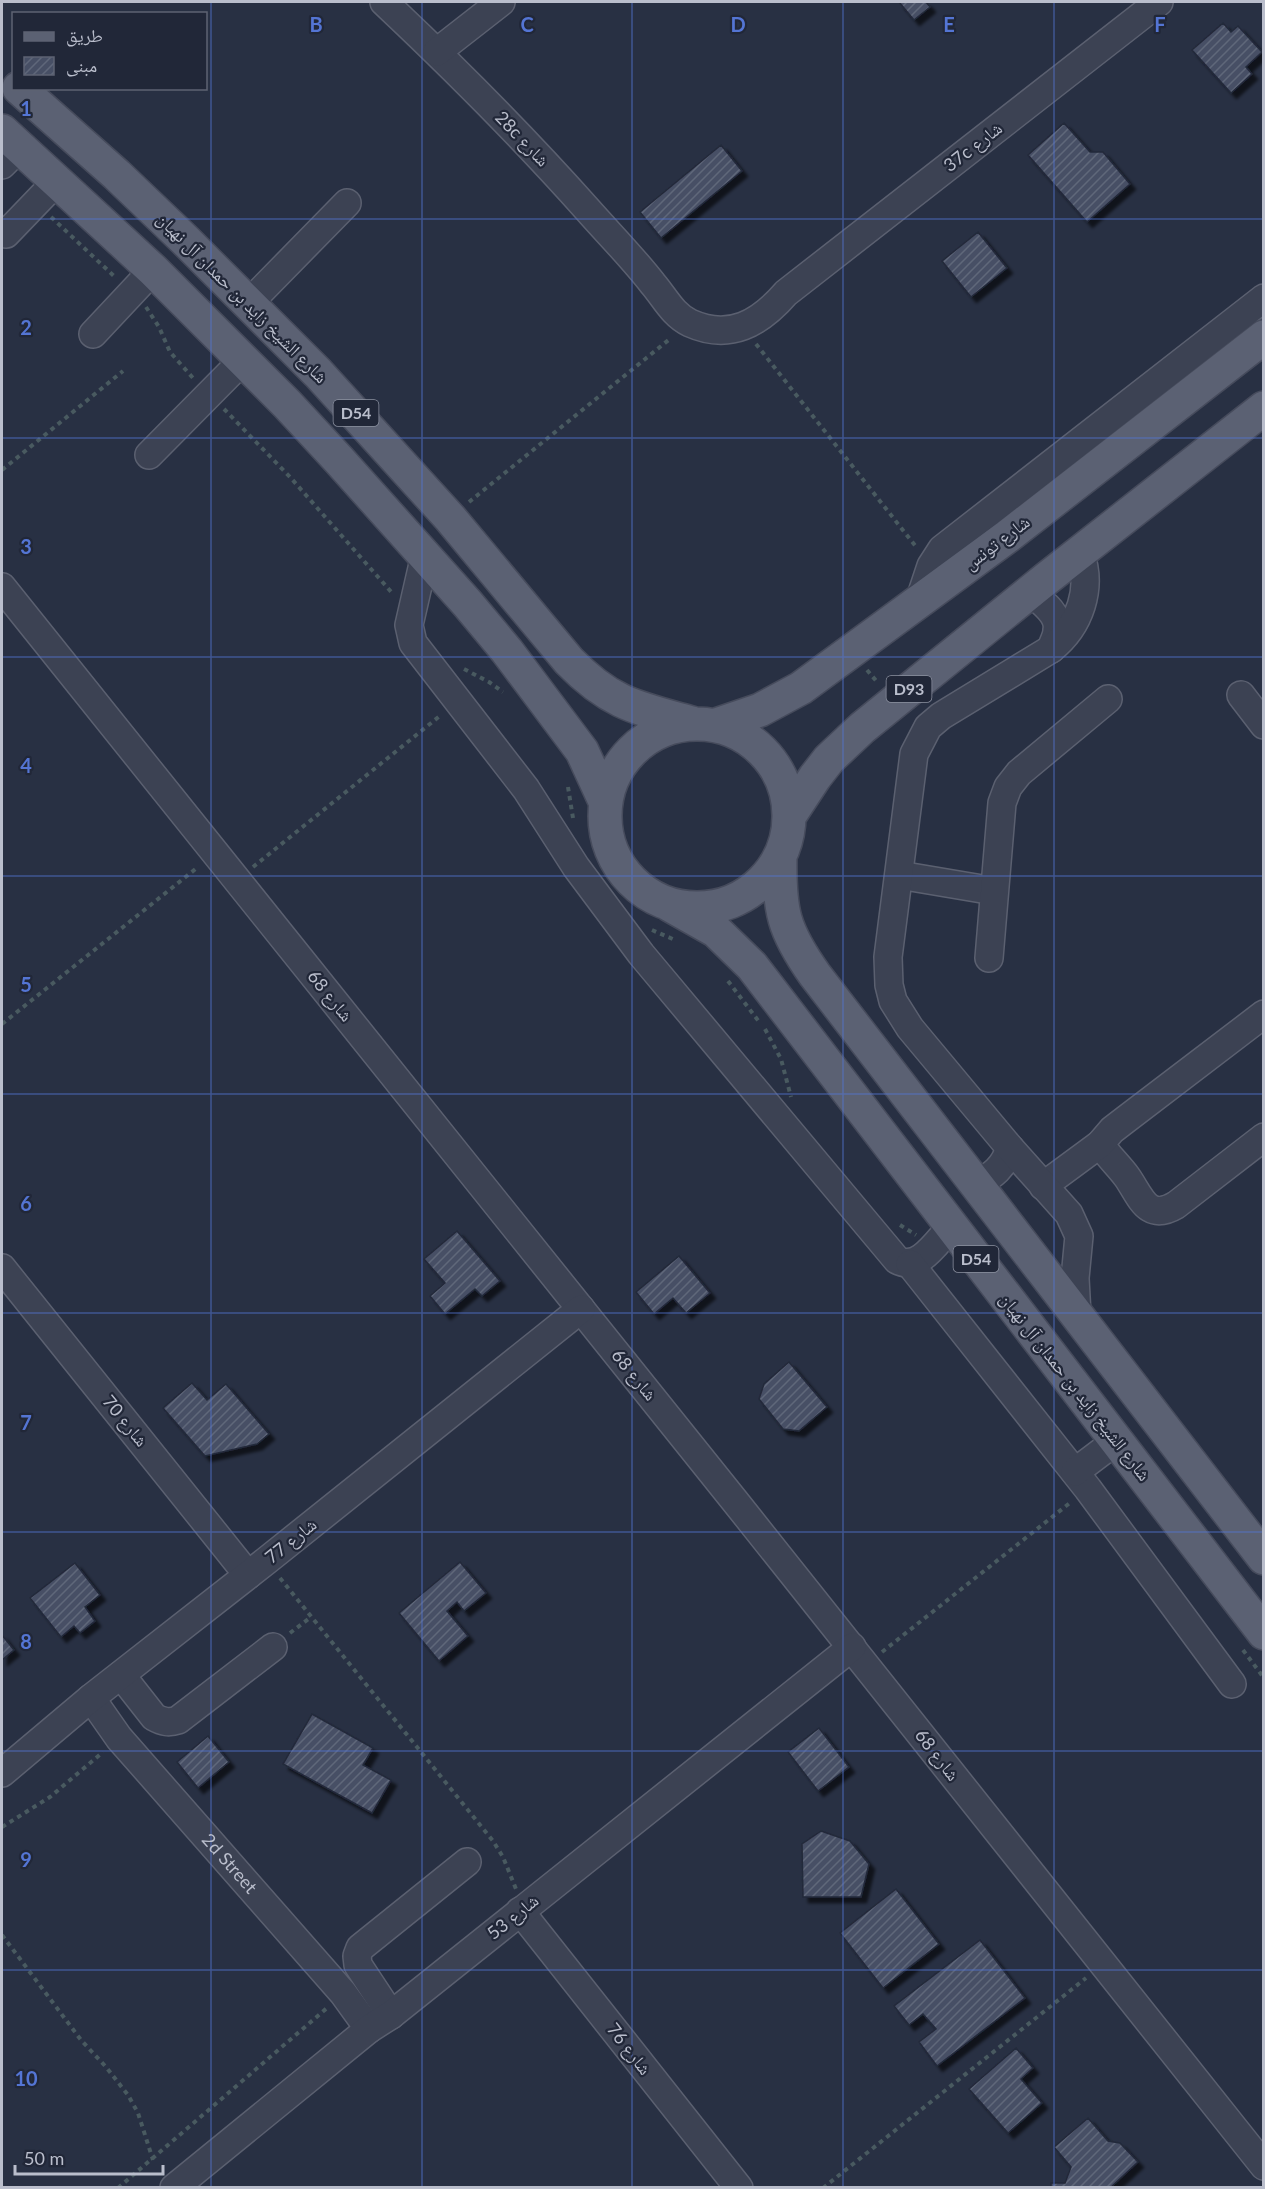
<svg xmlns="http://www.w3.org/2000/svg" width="1265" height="2189" font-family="Lato,'Noto Naskh Arabic',sans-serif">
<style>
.building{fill:url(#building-hatch);stroke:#23293a;stroke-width:1.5;filter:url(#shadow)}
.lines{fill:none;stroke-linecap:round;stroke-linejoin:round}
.minor-casing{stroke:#5b6070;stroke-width:30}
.major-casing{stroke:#464b5c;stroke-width:36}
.path{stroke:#495a60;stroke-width:4;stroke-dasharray:4.5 4.5;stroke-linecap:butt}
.minor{stroke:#3c4253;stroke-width:27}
.major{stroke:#5b6173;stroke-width:33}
.grid{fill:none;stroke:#5475d4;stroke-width:1.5;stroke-opacity:0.55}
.labels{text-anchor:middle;stroke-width:4.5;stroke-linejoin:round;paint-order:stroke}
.shield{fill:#212738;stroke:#8c91a0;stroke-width:1.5}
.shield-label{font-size:16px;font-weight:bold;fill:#babecc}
.street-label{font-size:18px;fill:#babecc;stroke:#212738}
.grid-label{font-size:20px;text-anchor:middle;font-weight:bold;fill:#5475d4;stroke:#212738;stroke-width:4.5;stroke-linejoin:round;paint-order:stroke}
</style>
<defs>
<pattern id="building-hatch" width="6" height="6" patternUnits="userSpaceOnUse" patternTransform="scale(1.5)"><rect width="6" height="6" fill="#474f65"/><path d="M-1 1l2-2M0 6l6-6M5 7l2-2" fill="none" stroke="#5f677a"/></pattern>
<filter id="shadow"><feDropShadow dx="5.5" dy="5.5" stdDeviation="1.5" flood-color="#0009"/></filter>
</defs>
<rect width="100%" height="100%" fill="#283043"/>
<!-- building -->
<path class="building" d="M899 2H926L930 7 914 20Z
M1223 23 1231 32 1238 26 1262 52 1246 67 1252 74 1231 93 1192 50Z
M1064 123 1090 152H1103L1130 184 1087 222 1028 155Z
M721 145 742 171 661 238 640 212Z
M978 232 1007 268 971 297 942 261Z
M457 1231 500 1281 482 1296 475 1289 445 1314 430 1296 445 1283 424 1259Z
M679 1256 710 1293 686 1313 673 1298 654 1314 636 1292Z
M789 1362 827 1407 799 1431 783 1429 759 1399 764 1384Z
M192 1383 207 1400 226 1384 269 1434 257 1444 205 1456 163 1408Z
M460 1562 486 1593 464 1611 457 1602 447 1611 468 1636 439 1661 399 1613Z
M75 1563 100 1595 85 1607 95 1621 80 1633 74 1626 61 1637 30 1598Z
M2 1635 14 1650 2 1660Z
M312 1714 373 1748 363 1765 391 1780 372 1813 283 1764Z
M819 1728 849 1767 818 1791 788 1752Z
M208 1736 229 1762 198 1788 177 1762Z
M821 1831 850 1841 869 1864 861 1897H803L802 1844Z
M896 1889 939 1944 883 1988 840 1933Z
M980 1940 1025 1998 937 2066 919 2042 936 2029 923 2014 909 2025 894 2006Z
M1016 2048 1033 2068 1021 2079 1042 2103 1008 2133 969 2089Z
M1088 2118 1108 2141 1120 2143 1138 2162 1110 2188H1051V2183H1065L1071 2167 1054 2147Z"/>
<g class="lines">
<defs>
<g id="minor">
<path d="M384 2C454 68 523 137 587 209 609 234 633 258 653 284 665 298 673 315 690 323 730 341 760 323 786 293L1159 2"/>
<path d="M437 52 501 2"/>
<path d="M2 165 20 147"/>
<path d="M6 234 57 181"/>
<path d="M248 304 347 203"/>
<path d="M93 334 153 270"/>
<path d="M149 455 244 359"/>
<path d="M425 555 409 625 413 643 526 789 576 867 641 954 897 1260C919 1272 937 1241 951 1227"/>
<path d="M2 587 734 1500 1264 2166"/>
<path d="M1030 592C1041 601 1060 614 1057 630 1057 636 1053 643 1051 649"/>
<path d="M919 602 931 566 942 549 1264 298"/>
<path d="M1241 695 1264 725"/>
<path d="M899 875 994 891"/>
<path d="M989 958 1002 803 1008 787 1019 773 1108 699"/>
<path d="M1100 1144C1108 1156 1119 1166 1127 1177 1141 1197 1147 1222 1176 1205L1264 1137"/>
<path d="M976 1184C993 1176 1004 1167 1010 1148"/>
<path d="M1043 1186 1100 1144 1112 1130 1125 1120 1264 1014"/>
<path d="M910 1264 1088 1489 1232 1684"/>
<path d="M2 1268 248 1575"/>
<path d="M1077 1315 1075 1278 1079 1236 1069 1214 1010 1148 910 1028 893 1001 889 985 888 957 914 754 928 727 941 716 1051 649C1080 626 1093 588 1080 553"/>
<path d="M1075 1472 1116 1441"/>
<path d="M121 1675 154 1717C163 1722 169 1723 178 1720L273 1647"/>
<path id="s1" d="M91 1698 119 1738 343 1993 369 2029"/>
<path d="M2 1773 91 1698 266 1561 581 1309"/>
<path d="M520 1911 739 2188"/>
<path d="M391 2015 358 1965 357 1956 360 1948 467 1862"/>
<path d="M174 2188 369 2029 391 2015 852 1647"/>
</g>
<path id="major" d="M19 88 117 175 185 240 318 373 450 518 569 661C611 704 637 708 692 723
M2 131 153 270 287 404 339 460 467 603 507 651 582 751 605 801
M605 816a92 92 0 1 1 184 0a92 92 0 1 1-184 0Z
M716 725 760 710 801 688 1008 536 1264 337
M790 815 815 777 829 759 862 728 1046 579 1264 408
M780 856C779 911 783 930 815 975L1264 1558
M670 905 716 931 752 966 1264 1633"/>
</defs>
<!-- minor casing -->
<use href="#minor" class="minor-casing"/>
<!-- major casing -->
<use href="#major" class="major-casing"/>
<!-- path -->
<path class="path" d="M51 217 115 277
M146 307 159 327 170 352 193 378
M756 344 917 548
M224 409 290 477 393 594
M2 470 123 371
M469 502 671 338
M464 669 489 682 503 692
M867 670 878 683
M568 787 573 818
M253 867 441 715
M652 930 675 940
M728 981 760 1023
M2 1024 198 867
M765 1029 781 1059 791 1097
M900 1225 916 1235
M280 1578 493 1841 503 1857 516 1889
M290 1633 311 1617
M1243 1650 1264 1678
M882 1652 1071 1502
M2 1827 50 1797 103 1752
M2 1935 81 2040 106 2067 128 2095 138 2113 153 2160
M118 2188 327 2008
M823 2188 1086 1978"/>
<!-- minor -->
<use href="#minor" class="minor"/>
<!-- major -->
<use href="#major" class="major"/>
</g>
<!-- grid -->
<path class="grid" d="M211 2V2188M422 2V2188M632 2V2188M843 2V2188M1054 2V2188M2 219H1264M2 438H1264M2 657H1264M2 876H1264M2 1094H1264M2 1313H1264M2 1532H1264M2 1751H1264M2 1970H1264"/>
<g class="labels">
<!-- shield labels -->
<g class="shield">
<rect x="333.5" y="400" width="45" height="26" rx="4.5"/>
<rect x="886.5" y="676" width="45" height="26" rx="4.5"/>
<rect x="953.5" y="1246" width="45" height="26" rx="4.5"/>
</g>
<g class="shield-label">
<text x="356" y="419">D54</text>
<text x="909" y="695">D93</text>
<text x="976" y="1265">D54</text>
</g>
<!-- street labels -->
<g class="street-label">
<text transform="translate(522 139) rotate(46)" y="6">28c شارع</text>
<text transform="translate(973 147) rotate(-38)" y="6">37c شارع</text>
<text transform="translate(242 298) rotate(45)" y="6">شارع الشيخ زايد بن حمدان آل نهيان</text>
<text transform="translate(997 543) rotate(-37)" y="6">شارع تونس</text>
<text transform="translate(330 996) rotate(51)" y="6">شارع 68</text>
<text transform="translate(634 1375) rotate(51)" y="6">شارع 68</text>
<text transform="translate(1075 1387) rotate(52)" y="6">شارع الشيخ زايد بن حمدان آل نهيان</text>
<text transform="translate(125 1421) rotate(51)" y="6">شارع 70</text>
<text transform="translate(291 1541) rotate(-39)" y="6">شارع 77</text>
<text transform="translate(937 1755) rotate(52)" y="6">شارع 68</text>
<text dy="6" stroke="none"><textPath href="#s1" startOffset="216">2d Street</textPath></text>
<text transform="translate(513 1917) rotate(-39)" y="6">شارع 53</text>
<text transform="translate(629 2049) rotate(52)" y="6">شارع 76</text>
</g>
</g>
<g class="grid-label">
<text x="316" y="32">B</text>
<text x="527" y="32">C</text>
<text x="738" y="32">D</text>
<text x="949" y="32">E</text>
<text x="1160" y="32">F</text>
<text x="26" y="116">1</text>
<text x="26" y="335">2</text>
<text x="26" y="554">3</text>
<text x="26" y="773">4</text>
<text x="26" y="992">5</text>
<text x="26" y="1211">6</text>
<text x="26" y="1430">7</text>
<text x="26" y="1649">8</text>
<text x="26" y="1867">9</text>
<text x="26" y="2086">10</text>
</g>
<!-- border -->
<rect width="1265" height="2189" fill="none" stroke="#babecc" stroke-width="6"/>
<!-- legend -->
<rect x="12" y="12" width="195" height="78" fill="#212738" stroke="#5e6373" stroke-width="1.5"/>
<rect x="24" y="32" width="30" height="9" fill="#5b6173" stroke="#5e6373" stroke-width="1.5"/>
<text x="66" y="42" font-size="18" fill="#babecc">طريق</text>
<rect x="24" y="57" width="30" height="18" fill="url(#building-hatch)" stroke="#5e6373" stroke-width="1.5"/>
<text x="66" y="72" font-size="18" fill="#babecc">مبنى</text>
<!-- scale -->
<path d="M15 2165v9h148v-9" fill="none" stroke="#babecc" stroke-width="3"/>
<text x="24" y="2165" font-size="18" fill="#babecc" stroke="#212738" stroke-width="4.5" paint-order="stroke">50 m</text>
</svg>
